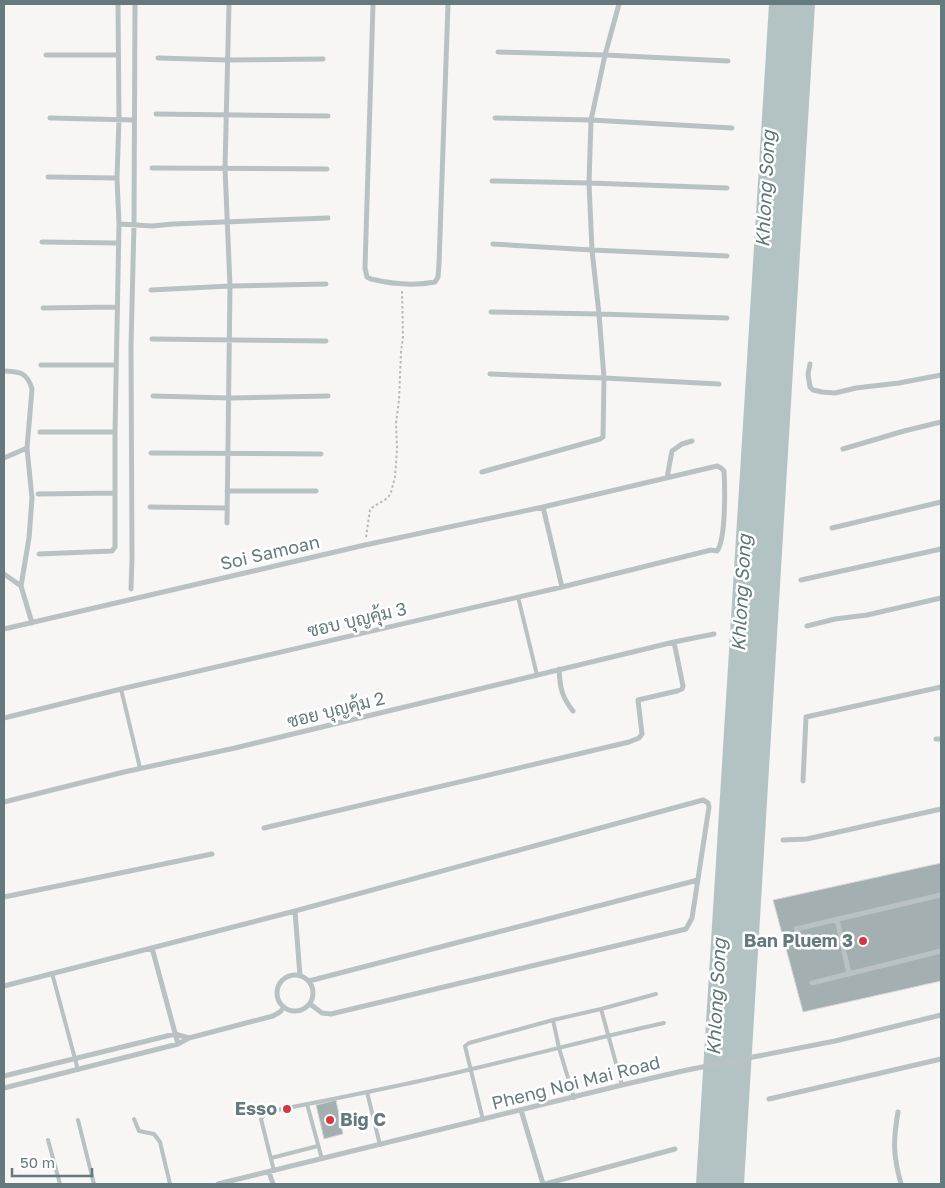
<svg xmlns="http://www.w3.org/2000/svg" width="945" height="1188" font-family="'Golos Text',Sarabun,sans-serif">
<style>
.water{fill:#b3c3c3}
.building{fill:#a4afb1;stroke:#d9d8d7}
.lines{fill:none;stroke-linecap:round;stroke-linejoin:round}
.path{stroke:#b5babb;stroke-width:2;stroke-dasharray:2.5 2.5;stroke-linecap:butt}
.service{stroke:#bac1c2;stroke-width:4}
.minor{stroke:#bac1c2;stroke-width:5}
.poi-dot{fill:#d43743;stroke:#fff;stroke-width:2}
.labels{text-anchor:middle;stroke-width:5;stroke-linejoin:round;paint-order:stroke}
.street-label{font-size:18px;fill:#657a7d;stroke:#fff}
.poi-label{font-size:18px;font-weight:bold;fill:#657a7d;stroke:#fff;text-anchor:end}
.water-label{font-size:19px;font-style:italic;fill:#5f7877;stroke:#fff}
</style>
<rect width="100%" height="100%" fill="#f7f6f4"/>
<!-- water -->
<path class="water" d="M769 4H815L744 1184H696Z"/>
<!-- building -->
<path class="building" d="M941 863V981L803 1012 773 900Z
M336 1100 343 1134 324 1139 316 1105Z"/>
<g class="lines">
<!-- path -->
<path class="path" d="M366 537 370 510 374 506 385 500 389 496 391 492 395 477 397 449 396 423 399 400 401 352 403 337 402 291"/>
<!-- service -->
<path class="service" d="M518 597 537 675
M121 689 140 768
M52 973 78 1070
M601 1009 656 994
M553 1020 559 1048 574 1098
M367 1092 380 1145
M307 1104 322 1159
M134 1119 139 1131 154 1134 160 1142 170 1184
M78 1120 94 1184
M483 1120 465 1046 469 1043 553 1020 601 1009 622 1085
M48 1140 60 1184
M271 1158 318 1146
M274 1171 261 1119 265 1114 272 1111C339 1098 406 1085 472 1069 536 1054 600 1037 664 1023"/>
<!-- minor -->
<path class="minor" d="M373 4 365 268 367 277 371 279C392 284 414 286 435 282L438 277 439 264 448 4
M498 52 605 55 728 61
M46 55H117
M158 58 227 60 323 59
M156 114 328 116
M50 118 134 120
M495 118 591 120 732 128
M152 168 327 169
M48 177 117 178
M492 181 589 183 727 188
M119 224 152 226 173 224 328 218
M42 242 118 243
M493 244 592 250 727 256
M151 290 230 286 326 284
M43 308 116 307
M491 312 599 314 727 318
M152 339 326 341
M810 364 808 374 810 387 813 390 822 392 835 393 856 388 899 383 941 375
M41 365H116
M4 371C20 372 27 372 32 389L27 448 4 458
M490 374 604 378 719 384
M153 396 229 398 328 396
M40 432H115
M843 449 904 431 941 422
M151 453 321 454
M482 472 600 439 603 437 604 378 599 314 592 250 589 183 591 120 605 55 619 4
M667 478 672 451 682 444 692 441
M227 491H316
M38 494 115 493
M150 507 227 508
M543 507 562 587
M227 523 230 286 225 168 229 4
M832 528 941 502
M39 554 112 551 115 547V432L119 224 117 178 119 119 118 4
M4 574 21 586 32 623
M801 580 941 549
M21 586 29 538 32 498 27 448
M131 589 132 558 131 346 134 224 135 4
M807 626 835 619 867 615 941 598
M4 629 365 545 543 507 717 466 721 468 724 471C725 487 726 540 717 551L711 550 562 587 121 689 4 718
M559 669C560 687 561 696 573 711
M936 739H941
M803 781 806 717 941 687
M4 802 124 772 235 748 674 642 714 634
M264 828 629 742 639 738 642 734 638 700 677 691 682 689 683 686 674 642
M783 840 807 839 941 809
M4 897 212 854
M295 911 300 976
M837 919 849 974
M796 929 941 895
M152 948 178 1044
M277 993a18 18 0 1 1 36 0a18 18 0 1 1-36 0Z
M309 981 698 880
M812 983 941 951
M4 986 295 911 703 800 708 803 709 807 692 918 686 929 331 1014 322 1013 310 1004
M4 1076 175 1034 189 1038
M4 1088 178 1044 189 1038 273 1016 280 1012 284 1007
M769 1099 941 1059
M521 1110 543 1184
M898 1112C893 1141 893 1155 901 1184
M269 1172 273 1184
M218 1184 622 1085 687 1070 835 1041 941 1015
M545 1184 675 1149"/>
</g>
<!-- markers -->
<g class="poi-dot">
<circle cx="863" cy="941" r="5"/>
<circle cx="287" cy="1109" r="5"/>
<circle cx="330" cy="1120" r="5"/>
</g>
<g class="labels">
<!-- street labels -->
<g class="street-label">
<text transform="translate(270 553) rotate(-13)" y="6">Soi Samoan</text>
<text transform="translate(357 620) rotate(-13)" y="6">ซอบ บุญคุ้ม 3</text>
<text transform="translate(336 710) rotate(-14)" y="6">ซอย บุญคุ้ม 2</text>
<text transform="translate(576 1083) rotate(-14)" y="6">Pheng Noi Mai Road</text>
</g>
<!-- poi labels -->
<g class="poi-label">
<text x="853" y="947">Ban Pluem 3</text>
<text x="277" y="1115">Esso</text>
<text x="340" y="1126" text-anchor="start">Big C</text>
</g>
<!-- water labels -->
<g class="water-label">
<text transform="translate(765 189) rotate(-87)" y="7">Khlong Song</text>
<text transform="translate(741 593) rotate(-87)" y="7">Khlong Song</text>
<text transform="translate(716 997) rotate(-87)" y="7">Khlong Song</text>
</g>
</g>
<!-- border -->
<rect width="945" height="1188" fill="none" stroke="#657a7d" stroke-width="10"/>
<!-- scale -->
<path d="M12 1168v8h80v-8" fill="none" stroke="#657a7d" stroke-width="2.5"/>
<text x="20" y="1168" font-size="15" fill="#657a7d" stroke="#ffffff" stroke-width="4" paint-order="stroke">50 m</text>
</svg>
